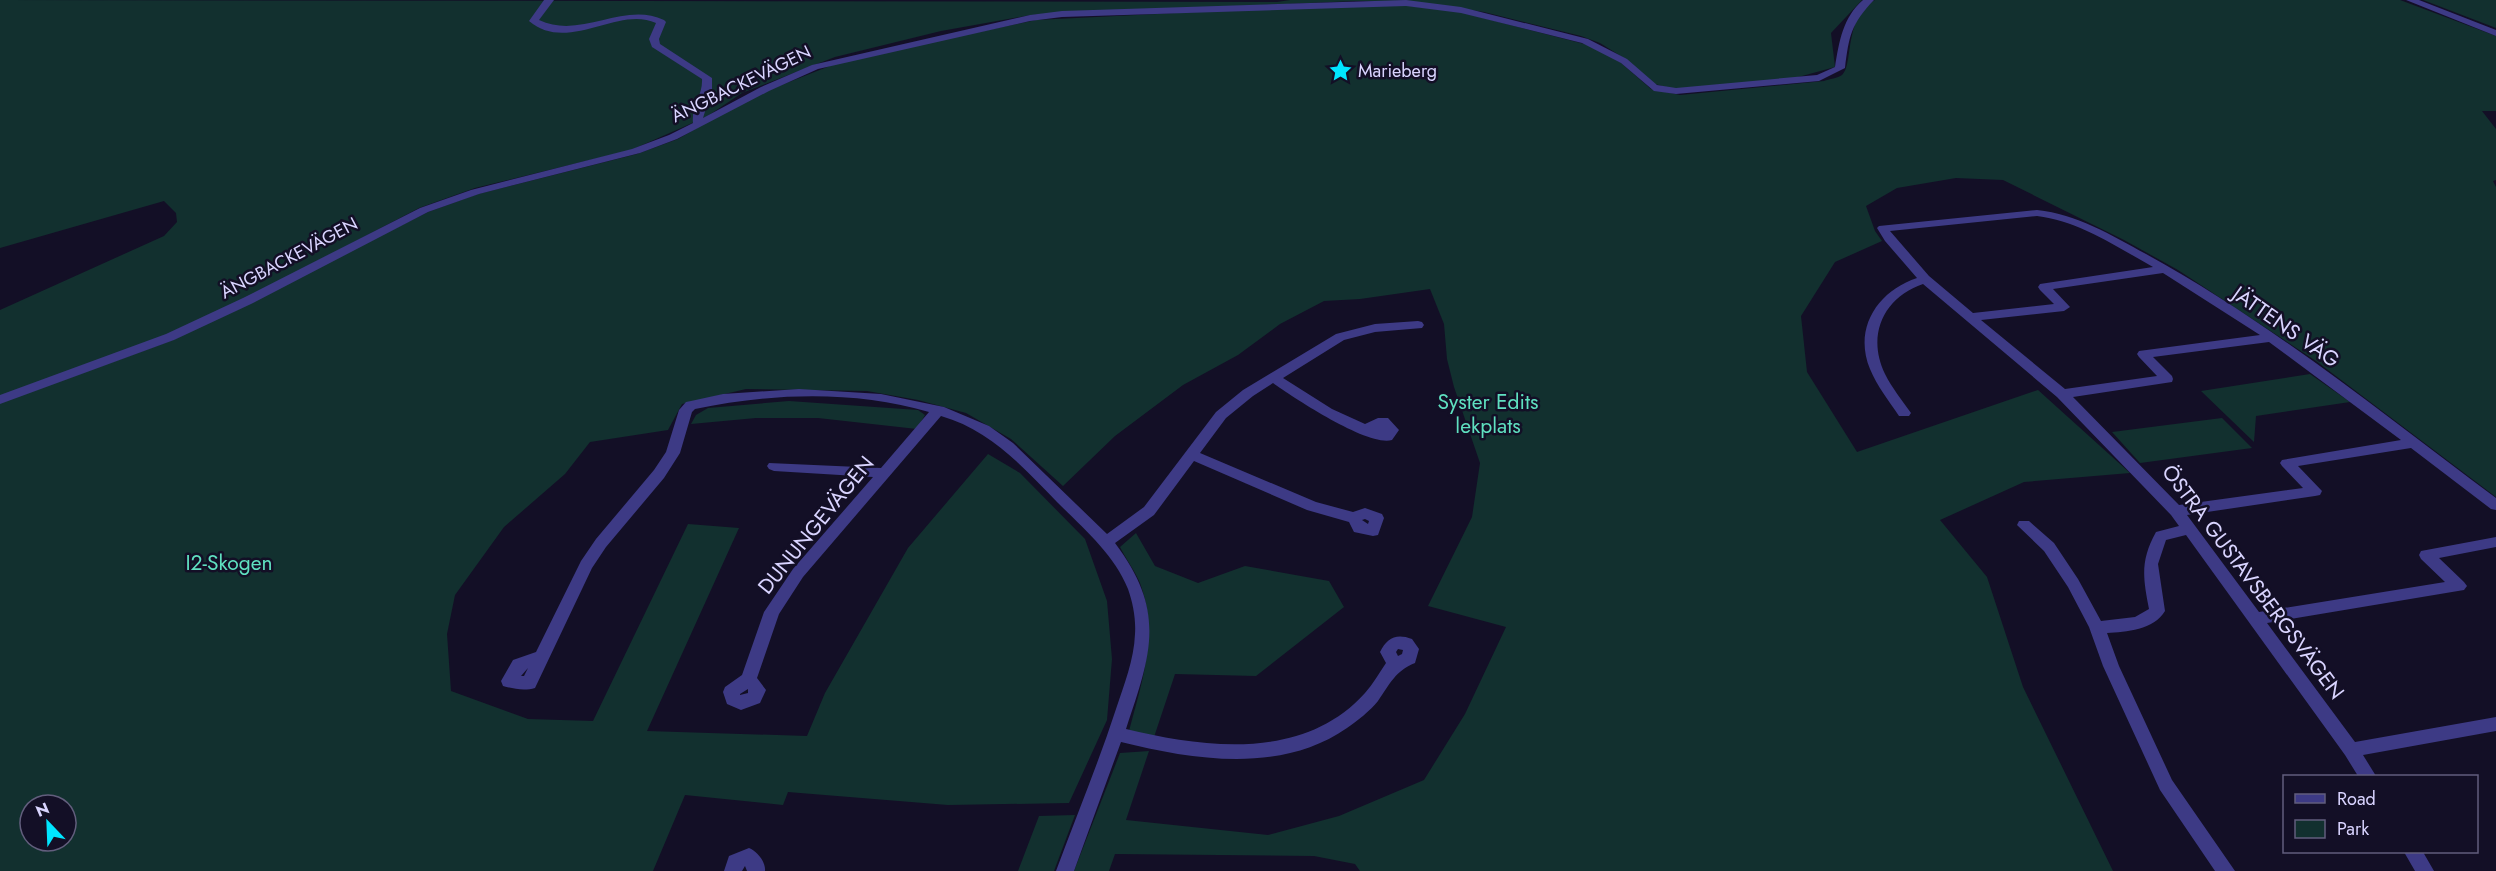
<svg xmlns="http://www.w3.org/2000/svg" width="2496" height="871" font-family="Jost,sans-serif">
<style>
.green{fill:#12302f;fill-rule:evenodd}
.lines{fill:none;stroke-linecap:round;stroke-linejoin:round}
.street{fill:#3d3a85;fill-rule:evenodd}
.labels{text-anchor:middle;stroke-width:5;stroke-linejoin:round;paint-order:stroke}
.far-poi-label{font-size:18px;fill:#d9d4ff;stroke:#130f26;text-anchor:start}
.far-street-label{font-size:18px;fill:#d9d4ff;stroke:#130f26}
.street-label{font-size:21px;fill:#d9d4ff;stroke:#130f26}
.park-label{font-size:21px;fill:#5fe0c0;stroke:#130f26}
</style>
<rect width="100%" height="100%" fill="#130f26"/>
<!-- green -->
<path class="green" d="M0 0 1277 2 1290 0H1862L1831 33 1835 67 1791 79 1673 89 1655 84 1627 60 1600 43 1581 36 1484 12 1409 1H1355L1031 15 941 31 835 57 742 93 706 117 631 150 475 188 419 208 249 297 167 336 0 397V310L164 236 177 222 176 213 164 201 0 248Z
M1875 0H2400L2496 36V111H2482L2496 129V180L2493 181 2496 187V497L2316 361 2178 270 2124 240 2003 180 1956 178 1897 188 1866 206 1875 231 1882 241 1835 262 1801 316 1807 372 1857 452 2038 390 2130 473 2024 482 1940 520 1987 577 2023 687 2113 871H1360L1355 864 1314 856 1115 854 1109 871H1074L1120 753 1149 751 1126 820 1268 835 1339 816 1424 780 1465 714 1506 627 1428 606 1472 517 1480 463 1454 387 1447 359 1444 324 1430 289 1360 299 1324 301 1280 324 1238 355 1183 385 1115 436 1063 486 1011 439 966 413 918 400 867 391 746 389 682 404 668 430 590 442 565 474 504 527 455 595 447 634 451 691 528 719 593 721 688 524 739 528 647 731 807 736 825 693 908 548 988 454 1020 473 1085 539 1107 601 1112 659 1107 720 1069 803 948 805 788 792 783 805 685 795 653 871H0V403L173 340 428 212 478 194 637 154 678 139 749 98 845 60 1036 20 1356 4 1410 6 1460 12 1592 46 1620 62 1651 89 1680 95 1824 81C1829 79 1838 78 1842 75 1854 65 1843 18 1875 0ZM30 805H66V841H30Z
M2423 0H2496V28Z
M2310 374 2350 402 2256 416 2254 442 2201 391Z
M789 401 918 410 925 415 917 429 818 418H756L691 424 696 415 708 408Z
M2222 418 2252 448 2140 463 2112 432Z
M1136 533 1155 566 1198 583 1245 566 1329 581 1344 607 1256 676 1175 674 1154 737 1129 731C1142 682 1159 634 1140 583 1135 571 1126 559 1120 547Z
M1075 815 1054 871H1018L1039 816Z"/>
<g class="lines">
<!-- street -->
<path class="street" d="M544 0H554L539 20C581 40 623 1 664 20L666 22 659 39 660 44 712 78V89L703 118 761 87 812 65 1030 15 1062 11 1406 0 1461 7 1588 39 1627 59 1657 85 1676 88 1817 75 1835 67C1839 42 1843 17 1863 0H1874C1851 24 1849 36 1845 68L1819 81 1676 94 1654 91 1621 63 1582 43 1461 13 1406 6 1062 17 1030 21 818 69 769 91 677 139 640 153 479 194 428 212 251 304 174 340 0 404V395L166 334 243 298 420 208 471 190 632 149 669 135 693 123C691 107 703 95 702 79L652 47 649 39 656 23C618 5 568 54 529 21Z
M2406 0H2419L2496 30V36Z
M2037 210C2077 214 2111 235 2146 254 2270 322 2382 413 2496 498V510L2491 509 2411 448 2298 466 2322 491 2320 495 2315 496 2187 515 2259 612 2445 582 2421 559 2419 555 2421 551 2496 537V547L2439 558 2464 582 2467 586 2464 590 2267 623 2355 742 2496 717V731L2363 755 2376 776H2358L2345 755 2186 535 2166 540 2158 564 2165 611C2154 630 2126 632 2107 633L2119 666 2172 780 2235 871H2215L2160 790 2103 666 2089 627 2068 587 2044 551 2017 525 2019 521H2029L2054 543 2078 579 2101 621 2135 617 2149 609C2143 578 2140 561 2156 532L2179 526 2171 515 2057 397 1923 284C1884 297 1866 335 1885 374 1892 388 1902 400 1911 413L1909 416H1899C1889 401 1877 386 1870 369 1853 328 1878 291 1917 278L1885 241 1877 228 1879 226ZM2037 216C2079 221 2117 247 2153 267L2040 284 2038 287 2040 290 2054 304 1973 313 1929 276 1890 231ZM2163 273 2260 335 2139 351 2137 354 2139 357 2157 376 2065 389 1981 320 2064 311 2070 307 2053 289ZM2269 342 2401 440 2282 460 2280 463 2282 466 2303 488 2179 505 2073 397 2172 382 2173 379 2172 376 2153 357Z
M1418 321 1422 322 1424 325 1422 328 1375 332 1344 340 1283 378 1332 409 1365 424 1378 418H1388L1399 430 1392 440C1368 447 1294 398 1273 383L1253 396 1226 418 1200 453 1316 502 1353 512 1365 508 1382 514 1384 518 1378 535 1373 536 1354 532 1349 522 1307 510 1194 461 1154 515 1115 543C1167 612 1151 654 1126 729 1205 748 1304 761 1365 693 1373 684 1379 673 1386 663L1380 652C1387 638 1396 633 1412 639L1419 649 1415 663C1395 671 1390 684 1378 701 1370 711 1357 721 1347 728 1281 774 1194 760 1121 742L1074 871H1056C1076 817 1098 764 1116 709 1124 685 1134 660 1135 634 1136 619 1133 603 1128 589 1114 554 1083 528 1057 502 1023 467 990 430 941 416L803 577 779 614 757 678 766 690 760 703 741 710 727 704 723 692 725 687 742 675 764 612 793 569 873 477 774 471 769 469 767 466 769 463 881 468 929 412C855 390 770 393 695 409L692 412 680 453 664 478 606 547 592 568 535 688C525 691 513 689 503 686L501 681 513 660 536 652 581 561 596 539 654 470 666 452 679 410 686 402 691 401 723 394 799 389 881 394 944 407 989 426 1013 443 1107 534 1144 507 1216 412 1243 390 1336 334 1375 324ZM1365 519 1369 521 1368 524 1362 520ZM1398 649 1403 650 1402 654 1398 656 1396 652ZM528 668 524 676H521ZM748 689V693L740 695V694Z
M749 848C757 851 766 862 765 871H747L745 866 742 871H724L729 856Z
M2404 852H2423L2434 871H2415Z"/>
</g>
<!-- icons -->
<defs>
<symbol id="sight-bare" viewBox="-9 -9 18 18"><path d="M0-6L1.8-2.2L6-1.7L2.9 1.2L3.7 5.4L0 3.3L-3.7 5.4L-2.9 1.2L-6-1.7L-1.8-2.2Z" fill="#00e5ff" stroke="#130f26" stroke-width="2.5" paint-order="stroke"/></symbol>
</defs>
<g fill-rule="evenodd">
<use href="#sight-bare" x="1324" y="54" width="33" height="33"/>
</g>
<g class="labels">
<!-- far-poi labels -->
<g class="far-poi-label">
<text x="1358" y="77">Marieberg</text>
</g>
<!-- far-street labels -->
<g class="far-street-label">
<text transform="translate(741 84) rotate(-26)" y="6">ÄNGBACKEVÄGEN</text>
<text transform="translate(289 258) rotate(-28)" y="6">ÄNGBACKEVÄGEN</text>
</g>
<!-- street labels -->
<g class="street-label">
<text transform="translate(2286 327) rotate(35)" y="7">JÄTTENS VÄG</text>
<text transform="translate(816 525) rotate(-51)" y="7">DUNUNGEVÄGEN</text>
<text transform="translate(2253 582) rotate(53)" y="7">ÖSTRA GUSTAVSBERGSVÄGEN</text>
</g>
<!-- park labels -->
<g class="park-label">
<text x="1488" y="409">Syster Edits<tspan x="1488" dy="24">lekplats</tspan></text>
<text x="229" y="570">I2-Skogen</text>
</g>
</g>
<!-- legend -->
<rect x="2283" y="775" width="195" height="78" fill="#130f26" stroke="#625e7d" stroke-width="1.5"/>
<rect x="2295" y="794" width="30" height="9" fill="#3d3a85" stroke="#625e7d" stroke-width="1.5"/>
<text x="2337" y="805" font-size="18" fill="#d9d4ff">Road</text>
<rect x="2295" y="820" width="30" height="18" fill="#12302f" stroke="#625e7d" stroke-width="1.5"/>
<text x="2337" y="835" font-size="18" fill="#d9d4ff">Park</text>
<!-- north arrow -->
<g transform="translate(48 823) rotate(337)"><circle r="28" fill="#130f26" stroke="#625e7d" stroke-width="1.5"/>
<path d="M0-4.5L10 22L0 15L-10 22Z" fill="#00e5ff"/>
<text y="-9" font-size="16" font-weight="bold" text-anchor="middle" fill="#d9d4ff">N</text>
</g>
</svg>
